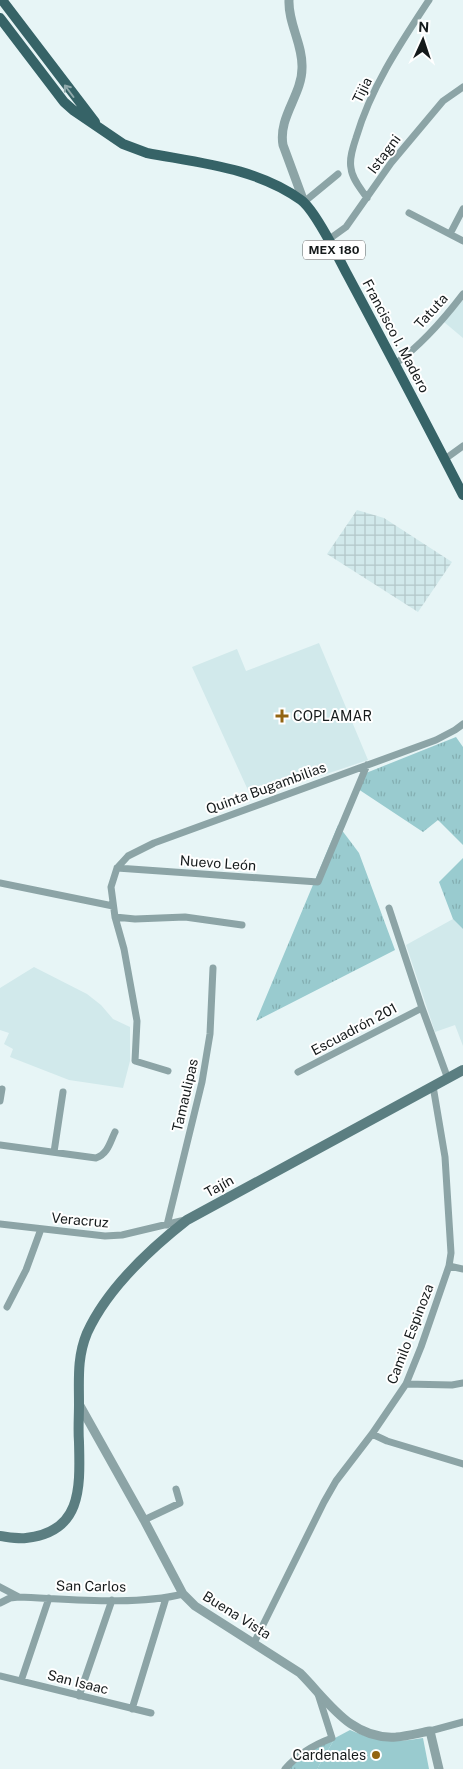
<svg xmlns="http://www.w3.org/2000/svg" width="463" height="1769" font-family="'Public Sans',sans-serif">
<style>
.built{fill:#d1e9eb}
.industrial{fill:url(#industrial-grid)}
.grass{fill:url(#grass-tufts)}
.pitch{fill:#99cbcf}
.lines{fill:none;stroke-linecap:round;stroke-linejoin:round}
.minor{stroke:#8ca4a6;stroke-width:7}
.tertiary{stroke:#8ca4a6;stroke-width:9}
.secondary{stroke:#5b7e81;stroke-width:10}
.primary{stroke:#366367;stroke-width:10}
.oneway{stroke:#90a9ab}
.poi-dot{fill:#936512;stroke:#fff;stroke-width:2}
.labels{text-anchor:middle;stroke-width:4;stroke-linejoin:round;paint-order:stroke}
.shield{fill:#fff;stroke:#5b5f5f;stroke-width:1}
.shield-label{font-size:12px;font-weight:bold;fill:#151a1b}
.street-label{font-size:14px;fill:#151a1b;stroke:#fff}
.poi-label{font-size:14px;fill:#151a1b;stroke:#fff;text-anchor:start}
</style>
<defs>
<pattern id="industrial-grid" width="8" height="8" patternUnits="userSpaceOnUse" patternTransform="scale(1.25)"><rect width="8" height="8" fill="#d1e9eb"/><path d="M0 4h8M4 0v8" fill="none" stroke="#b3c7c9"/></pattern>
<pattern id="grass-tufts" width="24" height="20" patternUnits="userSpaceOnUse" patternTransform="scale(1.25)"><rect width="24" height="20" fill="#99cbcf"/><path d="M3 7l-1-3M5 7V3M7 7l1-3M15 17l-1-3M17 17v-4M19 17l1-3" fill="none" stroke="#83aeb1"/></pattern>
</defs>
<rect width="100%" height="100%" fill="#e7f5f6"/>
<!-- built -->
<path class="built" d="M463 300V338L444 322Z
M319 643 368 760 252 799 192 667 237 649 246 671Z
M453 919 463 929V1046L455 1025 435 1032 406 945Z
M34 967 87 994 101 1005 113 1019 130 1027V1061L123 1088 69 1080 10 1057 13 1049 4 1044 9 1033 0 1030V988Z"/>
<!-- industrial -->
<path class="industrial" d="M357 510 384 518 452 562 418 612 327 554Z"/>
<!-- grass -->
<path class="grass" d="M456 737 463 747V845L438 820 423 832 355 787 361 775Z
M338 825 359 853 395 950 256 1021Z
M463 858V929L453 919 439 882Z
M335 1738 317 1769H288L299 1756Z"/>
<!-- pitch -->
<path class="pitch" d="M350 1730C375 1741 396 1743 423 1738L429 1769H317L335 1738Z"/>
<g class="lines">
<!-- minor -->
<path class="minor" d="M367 198C361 189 352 179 351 168 349 159 353 147 356 138 371 87 400 44 429 0
M304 202 338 174
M409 213 463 241
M450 234 463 209
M328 240 346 227 391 163 443 101 463 87
M395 364C421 345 444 319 463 294
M445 459 463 446
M117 868 318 882 367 765
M0 883 113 906
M389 908 422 1008 448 1079
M115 917 135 919 185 917 242 925
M168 1071 135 1061 137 1021 124 949 115 917 111 887 117 868 128 856 154 843 436 740 455 730 463 724
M298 1072 422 1008
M0 1101 2 1089
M0 1145 96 1158C108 1154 110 1142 115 1132
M54 1152 63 1092
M0 1224 105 1236 122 1235 185 1220
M167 1225 202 1082 210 1034 213 968
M449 1266 463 1269
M7 1307 26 1270 41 1229
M406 1384 452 1385 463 1383
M372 1434 387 1441 463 1464
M144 1520 180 1503 176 1489
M0 1587 19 1597
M0 1603 10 1598 19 1597C69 1599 135 1606 183 1594
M254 1643 324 1502 336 1481 372 1434 406 1384 421 1347 449 1266 451 1253 445 1157 433 1086
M0 1676 151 1713
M21 1681 49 1598
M79 1696 112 1600
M132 1709 166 1598
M430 1731 463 1722
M285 1769C298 1754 313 1745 332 1738L318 1694"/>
<!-- tertiary -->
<path class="tertiary" d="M289 0C288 24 303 44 302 68 302 95 278 117 283 145L304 202
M79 1404 144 1520 183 1594 195 1606 300 1673C328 1701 351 1740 396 1737 407 1736 419 1733 430 1731L439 1769"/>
<!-- secondary -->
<path class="secondary" d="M0 1536C8 1537 18 1539 26 1538 83 1532 80 1486 79 1442 78 1430 79 1417 79 1404 79 1379 77 1357 87 1333 107 1289 150 1249 187 1220L463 1070"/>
<!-- primary -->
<path class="primary" d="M2 0 95 122
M0 18 64 102 73 110 123 144 147 153C200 163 257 168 301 200 315 210 338 257 347 274 386 347 425 421 463 495"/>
</g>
<!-- one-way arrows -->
<defs><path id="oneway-shaft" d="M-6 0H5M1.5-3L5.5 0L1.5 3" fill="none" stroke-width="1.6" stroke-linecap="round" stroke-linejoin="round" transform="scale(1.25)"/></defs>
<use class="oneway" href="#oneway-shaft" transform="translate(69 91) rotate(-127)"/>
<!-- markers -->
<g class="poi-dot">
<path d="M279.5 708.5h5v5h5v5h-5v5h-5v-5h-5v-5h5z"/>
<circle cx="376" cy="1755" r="5"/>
</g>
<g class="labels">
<!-- shield labels -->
<rect class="shield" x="303" y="240.5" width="62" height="19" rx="4"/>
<g class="shield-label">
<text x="334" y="254">MEX 180</text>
</g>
<!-- street labels -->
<g class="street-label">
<text transform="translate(362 90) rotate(-64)" y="5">Tijia</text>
<text transform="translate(384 154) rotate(-53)" y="5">Istagni</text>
<text transform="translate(431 311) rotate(-48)" y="5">Tatuta</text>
<text transform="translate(396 336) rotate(62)" y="5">Francisco I. Madero</text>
<text transform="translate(266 788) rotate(-20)" y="5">Quinta Bugambilias</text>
<text transform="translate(218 863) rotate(4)" y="5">Nuevo León</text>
<text transform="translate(354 1029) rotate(-28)" y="5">Escuadrón 201</text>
<text transform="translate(185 1095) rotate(-77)" y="5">Tamaulipas</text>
<text transform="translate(219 1186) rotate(-29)" y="5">Tajín</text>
<text transform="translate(80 1220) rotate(5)" y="5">Veracruz</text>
<text transform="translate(410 1334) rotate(-69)" y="5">Camilo Espinoza</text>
<text transform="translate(91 1586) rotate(1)" y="5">San Carlos</text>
<text transform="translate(237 1615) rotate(32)" y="5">Buena Vista</text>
<text transform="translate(78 1682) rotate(14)" y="5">San Isaac</text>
</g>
<!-- poi labels -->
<g class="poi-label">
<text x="293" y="721">COPLAMAR</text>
<text x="366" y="1760" text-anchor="end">Cardenales</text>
</g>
</g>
<!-- north arrow -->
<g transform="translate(423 40) rotate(3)" stroke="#ffffff" stroke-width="4" paint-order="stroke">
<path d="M0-4L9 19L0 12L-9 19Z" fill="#151a1b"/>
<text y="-8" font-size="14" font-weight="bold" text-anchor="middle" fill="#151a1b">N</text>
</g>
</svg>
